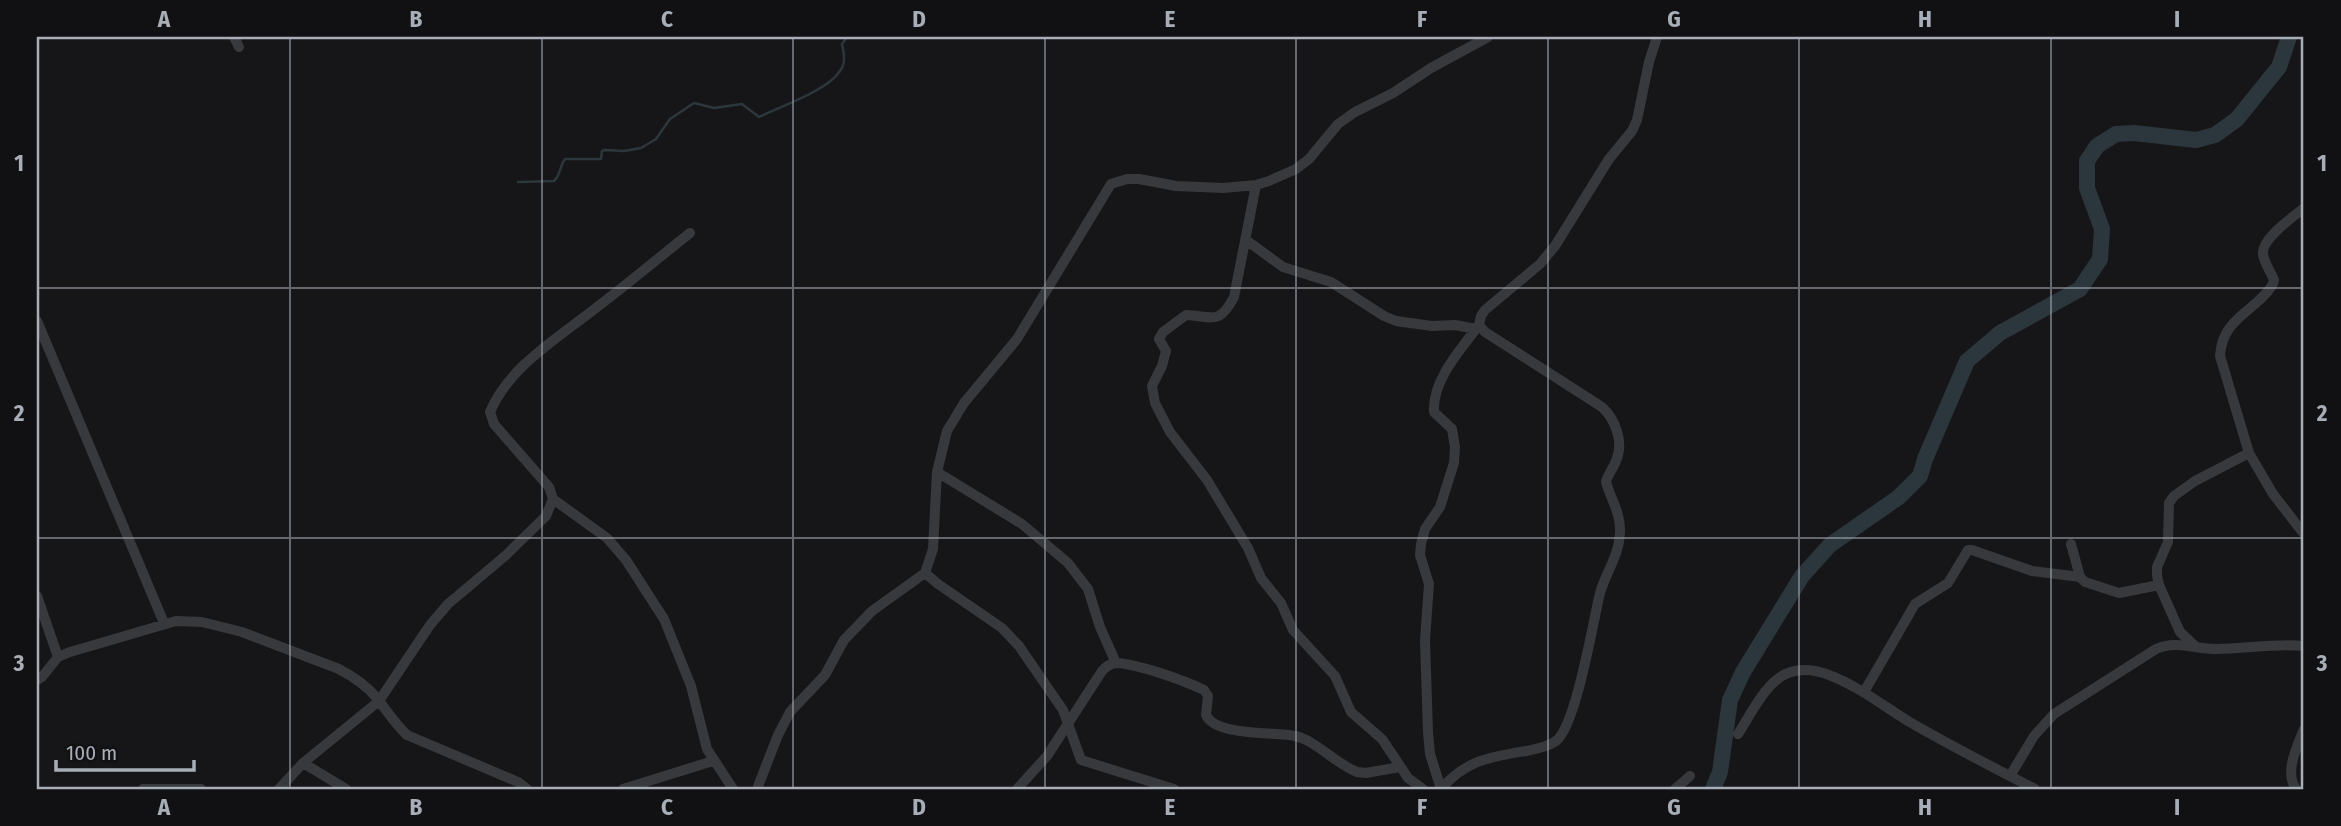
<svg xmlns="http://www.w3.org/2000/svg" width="2341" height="826" font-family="'Fira Sans Condensed',sans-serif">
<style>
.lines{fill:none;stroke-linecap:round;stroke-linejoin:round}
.stream{stroke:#2c373d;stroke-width:2.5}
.river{stroke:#2c373d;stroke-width:16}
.minor{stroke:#37393d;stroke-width:10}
.grid{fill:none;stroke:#a8aeb8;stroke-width:2;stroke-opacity:0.55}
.neatline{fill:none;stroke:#a8aeb8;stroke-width:2.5}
.grid-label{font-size:23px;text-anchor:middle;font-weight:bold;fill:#a8aeb8}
</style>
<rect width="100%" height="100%" fill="#161618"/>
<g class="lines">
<!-- stream -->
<path class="stream" d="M518 182 554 181C561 174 559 167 565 159H601L602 151 605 150 624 151 641 148 656 139 670 119 694 103 714 108 742 104 759 117C781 106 827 91 840 71 846 63 844 53 842 44L847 37"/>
<!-- river -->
<path class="river" d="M1713 789 1720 772 1730 700 1743 672 1802 576 1830 545 1899 497 1920 476 1925 459 1967 361 2000 333 2080 289 2100 259 2102 229 2087 188V161L2097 146 2116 134 2134 133 2196 140 2215 135 2237 119 2279 67 2289 37"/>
<!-- minor -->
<path class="minor" d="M234 37 239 47
M1256 185 1234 297C1219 326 1212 316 1186 315L1163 332 1159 339 1166 351 1162 366 1152 386 1155 403 1170 432 1207 480 1248 548 1261 578 1281 603 1293 630 1335 676 1351 712 1382 739 1408 778 1423 789
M2304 208C2293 217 2261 239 2263 254 2264 263 2271 272 2274 280L2273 284C2257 311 2222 317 2220 356L2249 453 2273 494 2304 534
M1246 240 1283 267 1331 282 1384 316 1396 321 1432 326 1455 325 1476 329
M37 321 164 623
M937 472 1022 524 1068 563 1088 589 1100 627 1116 663
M553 499 607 538 626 560 664 619 691 686 707 749 733 789
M2071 544 2080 577 2085 582 2119 593 2159 585
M925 573 938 584 1002 628 1019 646 1063 710 1081 760 1174 789
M37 596 58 657
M2196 647 2180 632 2159 585 2157 575V567L2168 542 2169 503 2174 496 2195 481 2249 453
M37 680 42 677 58 657 70 652 176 621 202 622 242 632 339 669C352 676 365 684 375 696 386 709 394 723 407 735L518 782 527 789
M1864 692 1915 604 1948 583 1968 550H1972L2032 571 2080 577
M1738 734C1750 716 1766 681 1788 673 1801 668 1816 670 1829 675 1858 686 1882 705 1908 721 1949 745 1992 767 2035 789
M303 763 346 789
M2010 776 2034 736 2054 714 2156 649C2175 640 2195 649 2216 649 2246 649 2274 643 2304 646
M143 789H201
M279 789 303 763 379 701 430 625 448 604 505 556 546 516 553 499 549 487 494 424 490 412C508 369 553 341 588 314 623 288 656 260 690 233
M623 789 713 761
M757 789 778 735 790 712 825 675 844 640 872 611 925 573 933 549 937 472 947 431 964 403 1017 339 1111 184 1127 179H1139L1176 186 1223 188 1256 185 1269 181 1296 169 1309 159 1338 124 1355 112 1393 93 1431 68 1488 37
M1017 789 1047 756 1102 671C1106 667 1110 663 1116 663 1138 664 1183 680 1204 690L1208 696 1206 715C1215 736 1275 732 1295 736 1315 740 1336 764 1357 772L1366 773 1400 767
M1441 789C1466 760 1490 757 1526 751 1536 749 1548 747 1556 741 1576 726 1593 622 1600 593 1606 572 1619 556 1620 533 1621 513 1611 500 1606 482 1608 474 1613 469 1616 461 1624 443 1616 420 1602 407L1485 332 1479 325 1481 316 1485 310 1540 264 1555 246 1609 159 1632 131 1637 120 1649 62 1657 37
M1441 789 1430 754 1428 732 1425 640 1429 584 1420 555 1421 544 1425 529 1440 507 1454 463 1455 447 1452 429 1434 412C1432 380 1461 349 1479 325
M1675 789 1690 776
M2296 789C2284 772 2297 747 2304 729"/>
</g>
<!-- grid -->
<path class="grid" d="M290 37V789M542 37V789M793 37V789M1045 37V789M1296 37V789M1548 37V789M1799 37V789M2051 37V789M37 288H2304M37 538H2304"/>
<!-- border -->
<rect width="2341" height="826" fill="none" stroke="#111113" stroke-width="77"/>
<!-- scale -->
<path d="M56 760v10h138v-10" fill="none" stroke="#a8aeb8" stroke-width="3.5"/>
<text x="66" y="760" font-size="21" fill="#a8aeb8" stroke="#111113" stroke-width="5" paint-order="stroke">100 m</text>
<rect x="38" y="38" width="2264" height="750" class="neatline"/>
<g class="grid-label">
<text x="164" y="27">A</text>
<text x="416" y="27">B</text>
<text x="667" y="27">C</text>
<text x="919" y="27">D</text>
<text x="1170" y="27">E</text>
<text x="1422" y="27">F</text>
<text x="1674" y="27">G</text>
<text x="1925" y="27">H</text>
<text x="2177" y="27">I</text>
<text x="19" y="171">1</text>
<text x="2322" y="171">1</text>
<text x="19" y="421">2</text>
<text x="2322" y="421">2</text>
<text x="19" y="671">3</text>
<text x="2322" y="671">3</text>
<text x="164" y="815">A</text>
<text x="416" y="815">B</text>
<text x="667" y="815">C</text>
<text x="919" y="815">D</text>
<text x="1170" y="815">E</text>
<text x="1422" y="815">F</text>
<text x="1674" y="815">G</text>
<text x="1925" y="815">H</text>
<text x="2177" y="815">I</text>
</g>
</svg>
